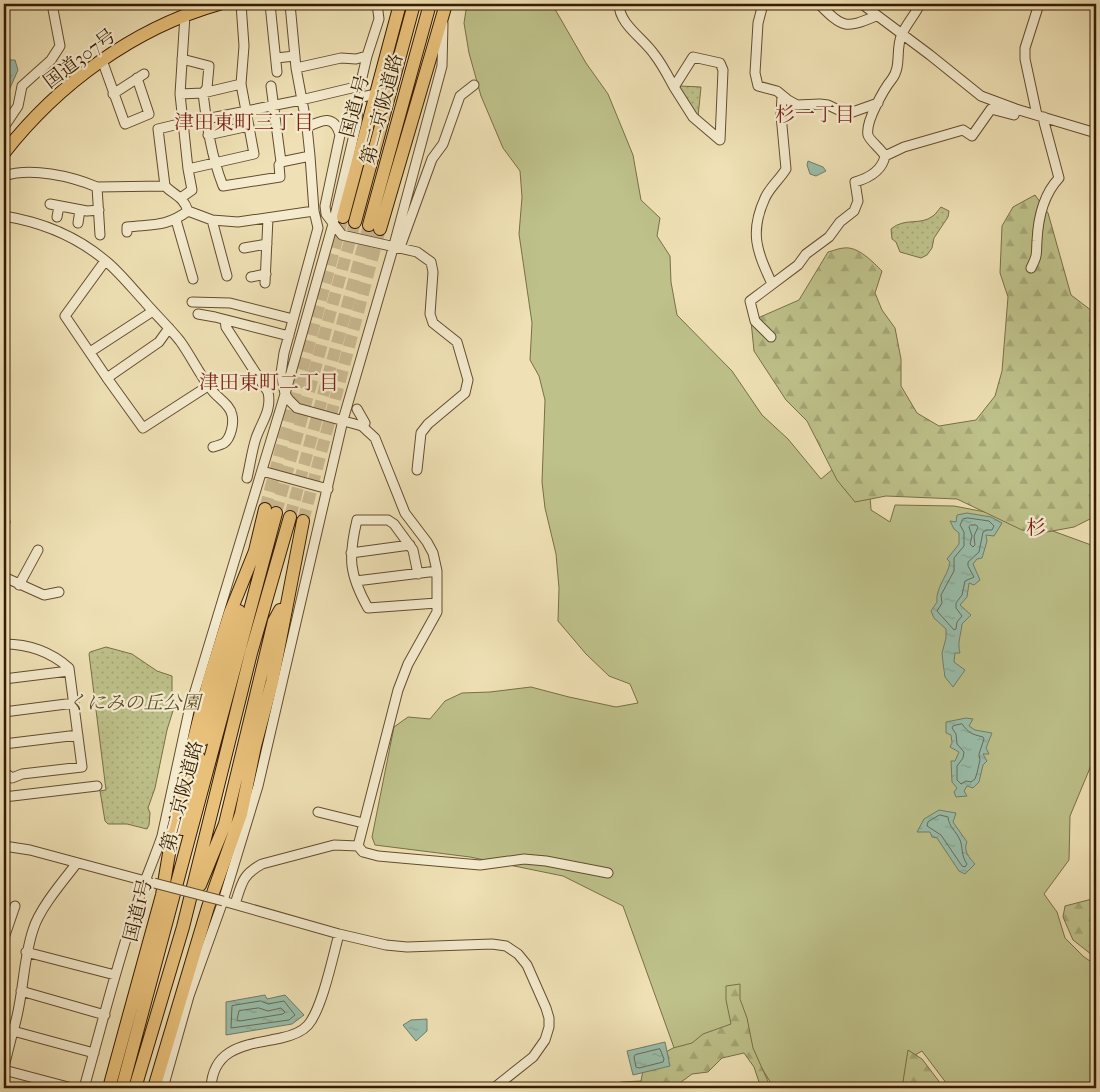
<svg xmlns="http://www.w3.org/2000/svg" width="1100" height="1092" font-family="'IM FELL French Canon','Noto Serif JP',serif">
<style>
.grass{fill:#bec18a;stroke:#7a6e46}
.forest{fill:url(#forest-firs);stroke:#7a6e46}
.park{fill:url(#park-dots);stroke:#7a6e46}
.water{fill:url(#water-ripples);stroke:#727d67}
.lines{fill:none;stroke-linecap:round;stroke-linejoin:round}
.shore{stroke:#686c56;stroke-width:1}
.highway-tunnel{stroke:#cab991;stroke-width:12;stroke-dasharray:12 6;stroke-linecap:butt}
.minor-casing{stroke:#644c2e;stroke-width:11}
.highway-casing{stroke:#361b01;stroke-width:14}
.minor{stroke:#f5eccf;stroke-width:9}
.highway{stroke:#e8c07a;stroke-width:12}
.minor-bridge-casing{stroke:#644c2e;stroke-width:11;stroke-linecap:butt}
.minor-bridge{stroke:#f5eccf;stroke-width:9}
.labels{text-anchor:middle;stroke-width:4.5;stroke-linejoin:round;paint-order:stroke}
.street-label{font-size:19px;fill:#361b01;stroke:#f5eccf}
.park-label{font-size:19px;font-style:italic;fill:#5f4d2a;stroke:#f5eccf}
.neighbourhood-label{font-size:20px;fill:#7a1f14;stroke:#f5eccf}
</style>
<defs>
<pattern id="forest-firs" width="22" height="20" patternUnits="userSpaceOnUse" patternTransform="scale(1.25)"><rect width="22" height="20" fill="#bec18a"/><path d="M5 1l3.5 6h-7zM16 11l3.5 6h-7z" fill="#a4a575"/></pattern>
<pattern id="park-dots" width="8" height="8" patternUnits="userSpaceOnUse" patternTransform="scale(1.25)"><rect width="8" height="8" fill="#bec18a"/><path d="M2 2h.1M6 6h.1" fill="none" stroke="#a4a575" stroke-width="1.8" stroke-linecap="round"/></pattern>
<pattern id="water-ripples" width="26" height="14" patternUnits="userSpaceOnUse" patternTransform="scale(1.25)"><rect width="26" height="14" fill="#9abeab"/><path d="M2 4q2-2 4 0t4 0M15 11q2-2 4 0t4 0" fill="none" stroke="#85a391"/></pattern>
</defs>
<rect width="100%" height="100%" fill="#efe1b5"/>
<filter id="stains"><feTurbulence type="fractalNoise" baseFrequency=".004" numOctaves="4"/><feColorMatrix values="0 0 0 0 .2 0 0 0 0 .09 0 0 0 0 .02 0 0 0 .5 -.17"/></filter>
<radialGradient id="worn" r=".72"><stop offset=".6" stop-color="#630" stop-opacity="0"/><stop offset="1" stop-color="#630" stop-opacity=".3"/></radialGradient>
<!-- grass -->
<path class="grass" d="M467 4H552L586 63 608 94 633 155 641 200 660 218 657 236 670 256 671 282 677 315 732 371 762 415 788 439 821 479 846 458 867 449 871 510 890 522 895 505 954 506 1017 518 1094 546 1096 543V743L1090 768 1070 816 1069 860 1044 894 1057 912 1065 938 1084 957 1096 965V1088H950L922 1051 908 1059V1088H774L735 1025 677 1056 623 906 563 876 470 857 375 845 372 837 394 727 408 717 430 719 445 701 462 693 490 692 531 687 569 697 616 707 638 703 630 684 609 676 586 654 558 621 559 588 556 554 545 508 542 482 545 400 539 376 530 360 532 323 519 234 522 197 520 171 503 148 481 96 469 53 464 23Z"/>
<!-- forest -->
<path class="forest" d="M1035 195 1048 213 1071 295 1096 314V516L1074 527 1047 532 1022 530 957 499 886 496 855 502 837 480 807 421 786 400 754 351 751 321 799 300 828 252C833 251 839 248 844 248 858 246 873 262 882 271L875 293 882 310 895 328 901 359V386L917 413 939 426 976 420 995 396 1002 371 1008 297 1000 273 1002 226 1013 207Z
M1096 898V958L1073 940 1063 917 1065 906Z
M740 984V999L747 1018 753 1048 771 1088H761L754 1067 744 1053 722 1058 708 1072 692 1074 673 1088H612L621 1082 641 1081 645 1059 655 1058 673 1048 692 1043 703 1034 731 1024 726 1000V986Z
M908 1050 922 1059 944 1088H902Z"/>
<!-- park -->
<path class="park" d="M680 86 701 87 698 117 680 92Z
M941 207 949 211 948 217 934 238 932 248 927 255 921 258 900 252 896 242 892 239 891 229C905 217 920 226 933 216 936 214 938 210 941 207Z
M106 647 132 654 157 671 172 676V696L176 701 167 730 155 788 148 808 150 813 149 825 147 829 127 824H108L105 821 100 791 106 790 89 654 90 652Z"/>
<!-- water -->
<path class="water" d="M4 55 8 60H15L18 70 7 95 4 109Z
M808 161 823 167 826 171 816 176 810 174 807 165Z
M967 513 991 517 1002 523 994 536 986 535 987 541 982 558 977 559 973 564 980 580 974 585 969 583 967 597 960 605 971 615 962 624C961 635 957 643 960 653H955L954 662 965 670 953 687 945 677 943 663 942 653 946 638V629L934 618 931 611 937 602C935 588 948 576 950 562L947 559 959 544V533L954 529 950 521 956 522 957 515Z
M966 718 973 719 969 726 975 730 992 733 986 748 989 754H983L987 761 983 765 979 782 973 788 967 786 964 791 967 796 956 797 954 792 957 788 952 782 951 761H955L959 752 950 747 952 743 951 735 946 733V722Z
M939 810 956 813 953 822 967 842C963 850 969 858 975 864L965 874 959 871 937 838 932 837 930 832H917L924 819Z
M265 995 267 999 285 995 304 1015 292 1024 226 1035V1002Z
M427 1019V1031L416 1041 403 1025 411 1020Z
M665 1042 670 1066 633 1075 627 1051Z"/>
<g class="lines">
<!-- shore -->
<path class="shore" d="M968 518 989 521 994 526 992 530H986L983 532 979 552 968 562V566L974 577 965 581 962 595 956 603V608L962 616 957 622 956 629 954 630 937 611 942 603 941 595 954 571V558L964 546V532L960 525 963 519Z
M971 525H976L978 527 974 536 975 545 973 547 970 544 972 536 969 527Z
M962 724C969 733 971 734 983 737L984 739 979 754 980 760 977 773 975 779 971 782 966 781 961 784 957 780V766L963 758 964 752 957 744 956 734 952 728 953 726Z
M940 815 948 817C949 827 956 831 960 840 963 847 961 856 967 864L965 867 962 866 941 835 927 826 928 822Z
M261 1001 268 1004 284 1001 295 1015 289 1020 231 1028 232 1006Z
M259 1008 268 1011 281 1008 285 1012 283 1014 240 1021 237 1020 239 1011Z
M660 1049 664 1059 663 1062 639 1068 636 1067 634 1057 635 1055Z"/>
<!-- highway-tunnel -->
<path class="highway-tunnel" d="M265 509 343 217
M276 513 355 222
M290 517 369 225
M303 521 380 229"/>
<defs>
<path id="minor" d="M270 4 277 72
M619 4C619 24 643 38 654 54 662 64 668 76 674 87
M763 4 758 23 755 73 758 86 777 91 788 100 797 105 820 104 828 105 847 114 878 103
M819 4C843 28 845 29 876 16
M862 4 930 55 981 96 1016 109 1096 133
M1095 4 1096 5
M693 57 720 63 723 70 720 140 693 117 674 87Z
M276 58 295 56
M182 59 209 66 207 88 203 93C207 126 211 155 223 186L280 177 279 165 281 162 271 86
M102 60 125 124 149 114 137 78
M296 68 341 58 356 59 367 56
M113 94 144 74
M180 94 203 93 241 84
M1037 115 1025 59V48L1039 4
M206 119 301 100 360 86 367 56 379 19 377 4
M4 127 18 106 22 86 51 60 60 46 52 4
M307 127C322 120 334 114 340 135L325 206 326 214 342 235 417 252 431 262 433 272 430 314 433 323 457 342 468 380 465 393 428 424 421 433 417 470
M208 135 249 126
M310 156 314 211 318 228 284 353 281 373 285 394 289 400 297 408 362 426 375 438 405 513 427 542 433 553 437 571V612L408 664 398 690 358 846
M885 156 904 147 963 130 972 136 991 109 1014 115 1016 109
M281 162 310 156 307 127 296 68 290 4
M188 169 254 154 241 84 244 46 241 4
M4 176C31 167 71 176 97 187L165 186C175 196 183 196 188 211L212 220 238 222 314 211
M165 186 158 129 183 123
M97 187 100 235
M182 197 192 190 188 169 180 94 185 15
M50 204 87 211 99 210
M4 216C41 222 78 237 107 262 120 273 132 288 144 301 155 314 169 327 180 341 191 356 199 374 211 389 217 398 230 404 232 415 234 423 231 438 224 443 221 445 216 446 213 447
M57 217 59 206
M176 220 193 279
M212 220 227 276
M78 223 80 210
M127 232V227C153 224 166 227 188 211
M400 247 432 159 443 144 460 96 474 85
M244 248 267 244
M105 261 65 316 107 378 143 428 208 386
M1031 268C1038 254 1036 255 1037 241 1038 219 1043 195 1059 178L1044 122V117
M251 277 266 274
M265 283 268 218
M772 284C757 251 749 233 765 198 770 187 780 179 786 169L781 115 782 96
M192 302 230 303 293 319
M198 314 215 317 289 336
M225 320 226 327 268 392C272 410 262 421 256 438 252 450 250 465 247 478
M771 337 755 321 750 301 798 265 806 254 829 237 840 222 854 211 858 201 855 182C869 178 882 171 885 156 881 149 869 140 868 135 865 122 884 89 892 79 902 66 895 48 902 34 907 23 915 15 920 4
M90 352 153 311
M107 378 159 342 169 328
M357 409 365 423 362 426
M262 471 328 489
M4 523 5 522
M351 553 410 545
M418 574 413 550 394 524 388 520H357C348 558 349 574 368 608L437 603
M4 577 44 595 59 592
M356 581 437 571
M19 585 38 550
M4 644C28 644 51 652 69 668L82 767 22 774 12 778 5 773 4 770
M4 679 69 671
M4 712 74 703
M4 744 78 735
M4 797 97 786
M318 812 363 823
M4 846 30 850 149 882
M223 901 339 934 386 945 407 947 492 944 506 946 518 954 527 965 546 1008 549 1018V1027L545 1040 533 1057 494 1088
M235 904C242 883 242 875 262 864L334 845 358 846 363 852 378 856 480 865 524 859 546 861 608 873
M4 938 15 906
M26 952 115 975
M21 991 105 1015
M4 1028 13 1031C24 998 22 963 33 930 39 909 63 881 77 863
M4 1067 13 1031 94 1053
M4 1070 72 1088
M84 1088C101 1028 116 967 136 908 143 883 154 860 162 836L189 711 285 394 333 224 357 122 358 99 362 97 376 94
M163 1088 189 996 223 901 258 786 343 420 394 245 442 66 443 23
M211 1088C213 1046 248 1045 281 1038 290 1036 301 1033 308 1025 322 1009 333 956 339 934"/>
<path id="highway" d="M4 153C58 84 134 28 219 4
M343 217 400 4
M355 222 414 4
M369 225 430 4
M380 229 446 4
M204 739 239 611
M182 829 199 758
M200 885 225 824 274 621 280 610
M109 1088 162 895 177 806 209 680 230 613 255 551 265 509
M122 1088 276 513
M135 1088 183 927 251 653 290 517
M154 1088 208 907 241 814 255 746 272 682 303 521"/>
</defs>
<!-- minor casing -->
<use href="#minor" class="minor-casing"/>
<!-- highway casing -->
<use href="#highway" class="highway-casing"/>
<!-- minor -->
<use href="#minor" class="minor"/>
<!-- highway -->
<use href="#highway" class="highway"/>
<defs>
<path id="minor-bridge" d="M154 883 223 901"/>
</defs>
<!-- minor-bridge casing -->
<use href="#minor-bridge" class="minor-bridge-casing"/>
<!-- minor-bridge -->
<use href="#minor-bridge" class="minor-bridge"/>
</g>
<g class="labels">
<!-- street labels -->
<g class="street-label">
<text transform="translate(79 58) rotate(-37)" y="7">国道307号</text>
<text transform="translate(354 106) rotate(-75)" y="7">国道1号</text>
<text transform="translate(381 109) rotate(-75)" y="7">第二京阪道路</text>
<text transform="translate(181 796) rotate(-75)" y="7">第二京阪道路</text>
<text transform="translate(137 910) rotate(-76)" y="7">国道1号</text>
</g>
<!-- park labels -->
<g class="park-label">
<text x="134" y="709">くにみの丘公園</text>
</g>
<!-- neighbourhood labels -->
<g class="neighbourhood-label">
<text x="815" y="121">杉一丁目</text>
<text x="244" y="129">津田東町三丁目</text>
<text x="269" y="389">津田東町二丁目</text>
<text x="1036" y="534">杉</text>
</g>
</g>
<!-- margin -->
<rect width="1100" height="1092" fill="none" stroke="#efe1b5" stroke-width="20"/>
<rect x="5" y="5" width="1090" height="1082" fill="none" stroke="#361b01" stroke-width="2.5"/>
<rect x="10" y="10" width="1080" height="1072" fill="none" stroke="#361b01"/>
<rect width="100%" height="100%" filter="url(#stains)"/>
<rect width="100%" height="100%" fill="url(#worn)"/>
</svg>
